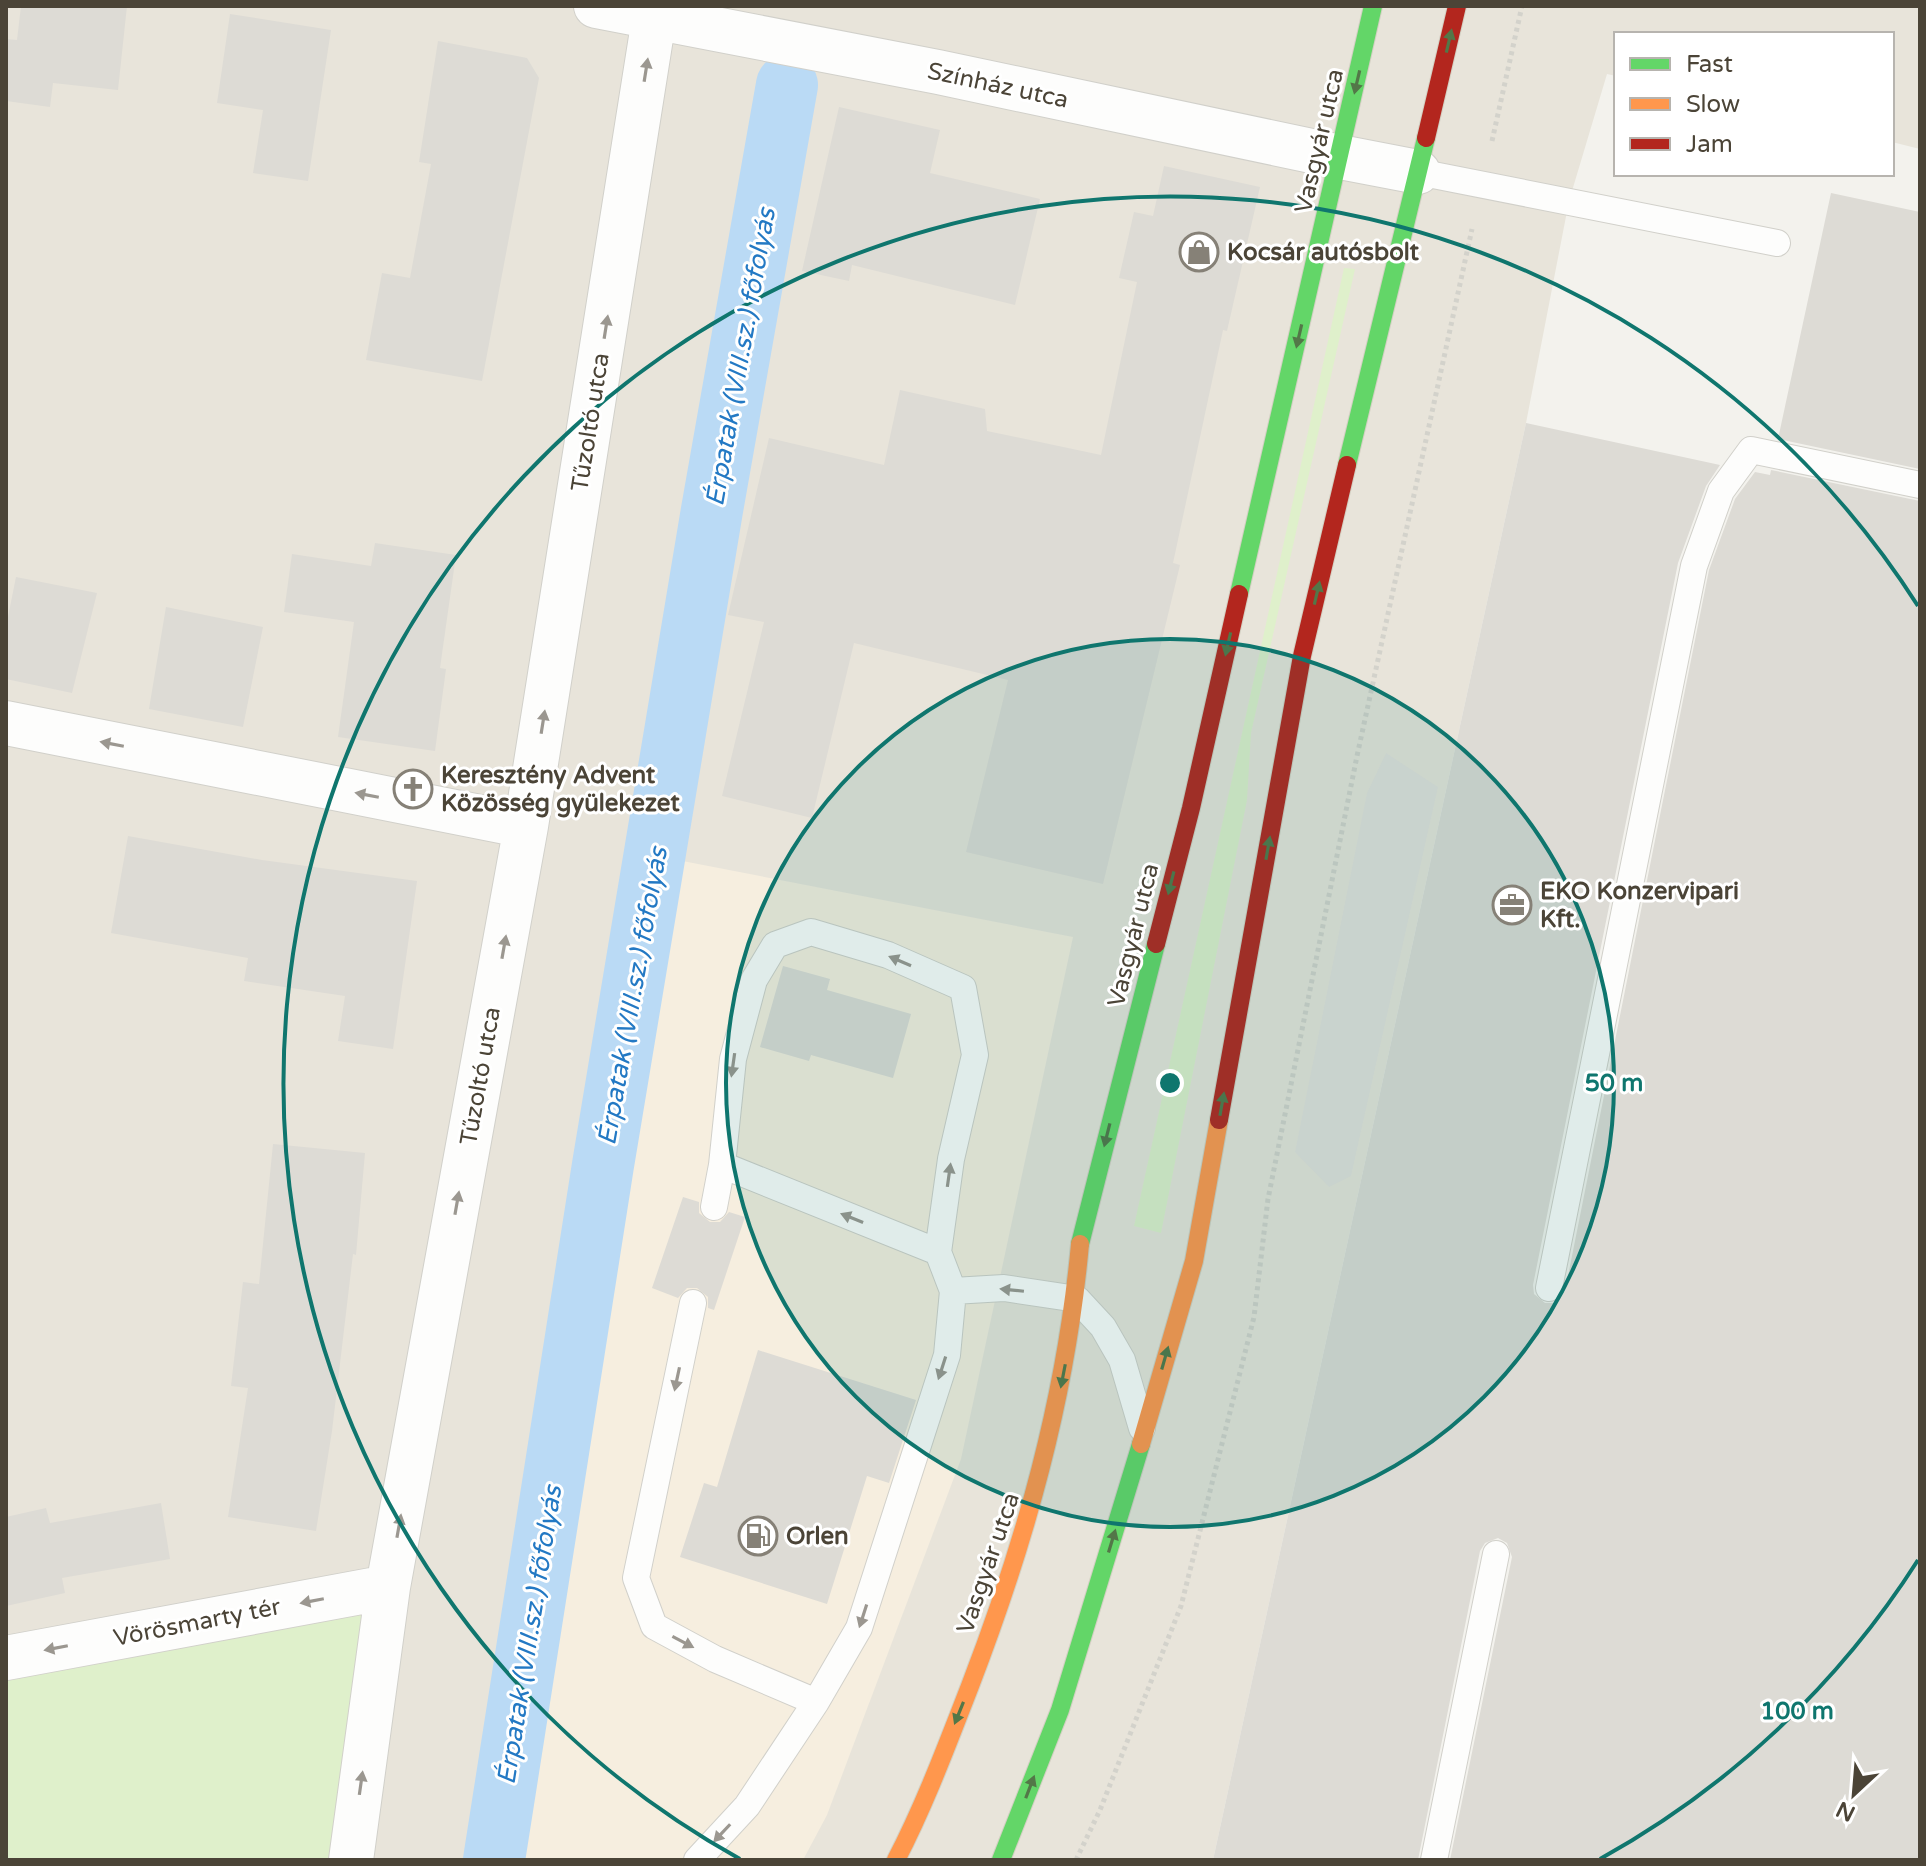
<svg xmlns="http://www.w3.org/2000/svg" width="1926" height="1866" font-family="'Varela Round',sans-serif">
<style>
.residential{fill:#e8e4da}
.commercial{fill:#f6eedf}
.green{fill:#dff0cb}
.parking{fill:#e3e1dc}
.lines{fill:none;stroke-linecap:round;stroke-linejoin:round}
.canal{stroke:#badaf5;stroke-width:62}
.building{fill:#dddbd5}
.lane-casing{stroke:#d1d0ca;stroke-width:28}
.street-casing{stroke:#d1d0ca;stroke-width:46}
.fast-casing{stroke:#d3d0c3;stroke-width:20}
.slow-casing{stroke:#d3d0c3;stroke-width:20}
.jam-casing{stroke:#d3d0c3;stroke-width:20}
.path{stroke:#d3d2cb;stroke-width:5;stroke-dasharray:4 4;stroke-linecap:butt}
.lane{stroke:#fdfdfc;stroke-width:26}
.street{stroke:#fdfdfc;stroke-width:44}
.fast{stroke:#63d668;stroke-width:18}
.slow{stroke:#ff974d;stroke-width:18}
.jam{stroke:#b3261e;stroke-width:18}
.oneway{fill:#537748}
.oneway2{fill:#9b9790}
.ring{fill:none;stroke:#0f766e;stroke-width:4}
.labels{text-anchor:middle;stroke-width:6;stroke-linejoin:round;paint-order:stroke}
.street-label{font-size:24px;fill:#4b4437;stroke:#fff}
.poi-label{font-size:24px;font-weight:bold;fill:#4b4437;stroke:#fff;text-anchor:start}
.water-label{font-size:26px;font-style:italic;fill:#2379c4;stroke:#fff}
.centre{fill:#0f766e;stroke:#fff;stroke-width:4}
.ring-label{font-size:24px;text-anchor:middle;font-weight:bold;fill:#0f766e;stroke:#fff;stroke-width:6;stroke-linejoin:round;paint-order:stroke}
</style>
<rect width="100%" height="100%" fill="#f3f2ed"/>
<!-- residential -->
<path class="residential" d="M6 6H1920V149L1892 142V34H1616V76L1607 74 1569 201 1526 423 1213 1860H6Z"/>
<!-- commercial -->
<path class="commercial" d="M667 858 1073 937 961 1459 827 1815 803 1860H512Z"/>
<!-- green -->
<path class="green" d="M1344 268 1355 269 1251 733 1247 800 1161 1233 1134 1226Z
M388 1587 351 1860H6V1658Z"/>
<!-- parking -->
<path class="parking" d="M1386 753 1438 787 1351 1176 1329 1187 1295 1152 1367 793Z"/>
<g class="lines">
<!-- canal -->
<path class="canal" d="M494 1860 603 1165 712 510 787 85"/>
</g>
<!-- building -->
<path class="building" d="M21 6H127L118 90 53 83 50 107 6 101V39L17 40Z
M230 14 331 30 308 181 253 173 263 110 217 103Z
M438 41 527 58 539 78 482 381 366 360 382 273 410 278 431 164 419 162Z
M839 107 940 130 930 173 1040 199 1015 305 852 265 849 281 802 271Z
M1164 166 1260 187 1227 331 1223 330 1173 563 1180 565 1103 884 966 852 1008 680 854 643 812 818 722 796 764 622 728 615 769 438 884 465 900 390 985 409 987 431 1101 455 1137 282 1119 278 1134 212 1153 216Z
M1831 193 1920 212V469L1778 439Z
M1526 423 1720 465 1706 486 1678 563 1533 1285 1534 1294 1545 1303H1555L1565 1291 1709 570 1735 499 1755 472 1770 475 1771 470 1920 501V1860H1450L1512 1557 1507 1543 1498 1538 1485 1543 1480 1551 1418 1860H1213Z
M375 543 456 555 440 668 446 669 435 751 338 737 354 622 284 612 292 554 371 566Z
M16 577 97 593 72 693 6 679V627Z
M166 607 263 627 243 727 149 709Z
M128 836 262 860 417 881 393 1049 338 1041 345 996 244 981 248 958 111 933Z
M783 966 830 979 827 990 911 1014 893 1078 811 1055 809 1061 760 1047Z
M273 1144 365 1153 356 1255 353 1254 332 1431 316 1531 228 1517 248 1388 231 1386 243 1282 259 1284Z
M683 1197 699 1202V1213L710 1222H720L729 1212 745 1217 714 1310 708 1308V1297L697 1288H687L678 1298 652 1288Z
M758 1350 916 1400 889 1483 867 1476 827 1604 680 1557 704 1483 717 1487Z
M161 1503 170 1559 62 1578 65 1593 6 1606V1517L46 1508 50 1523Z"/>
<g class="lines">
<defs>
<path id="lane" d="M1418 172 1777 243
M722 1165 733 1059 754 980 775 945 811 932 888 955 963 988 975 1055 951 1159 938 1252
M1549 1288 1694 566 1721 491 1751 450 1920 485
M953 1291 1004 1288 1077 1299 1103 1327 1122 1360 1142 1428
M693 1303 636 1578 654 1626 715 1659 816 1702
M697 1860 747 1806 816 1702 859 1628 947 1355 953 1291 938 1252 722 1165 714 1207
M1434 1860 1496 1554"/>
<path id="street" d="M596 6 938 72 1340 157 1418 172
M6 723 526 826
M6 1658 388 1587
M351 1860 388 1587 526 826 656 6"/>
<path id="fast" d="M1347 465 1426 138
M1239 594 1373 6
M1080 1244 1156 944
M1001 1860 1060 1710 1141 1444"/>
<path id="slow" d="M1141 1444 1194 1261 1219 1120
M896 1860C925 1804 947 1745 970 1686 1025 1543 1066 1398 1080 1244"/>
<path id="jam" d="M1426 138 1457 6
M1156 944 1191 808 1239 594
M1219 1120 1302 656 1347 465"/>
</defs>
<!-- lane casing -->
<use href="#lane" class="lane-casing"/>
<!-- street casing -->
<use href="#street" class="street-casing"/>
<!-- fast casing -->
<use href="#fast" class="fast-casing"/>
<!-- slow casing -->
<use href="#slow" class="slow-casing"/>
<!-- jam casing -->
<use href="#jam" class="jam-casing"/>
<!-- path -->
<path class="path" d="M1492 141 1522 6
M1076 1860 1100 1810 1181 1606 1254 1317 1268 1199 1357 756 1472 229"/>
<!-- lane -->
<use href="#lane" class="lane"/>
<!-- street -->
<use href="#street" class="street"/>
<!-- fast -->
<use href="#fast" class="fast"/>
<!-- slow -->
<use href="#slow" class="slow"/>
<!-- jam -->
<use href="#jam" class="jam"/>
</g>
<!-- one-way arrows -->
<defs><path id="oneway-solid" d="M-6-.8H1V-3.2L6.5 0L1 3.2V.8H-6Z" transform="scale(2)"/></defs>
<g class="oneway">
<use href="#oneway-solid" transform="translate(1449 41) rotate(-77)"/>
<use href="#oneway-solid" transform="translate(1357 82) rotate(103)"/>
<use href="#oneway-solid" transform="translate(1299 336) rotate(103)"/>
<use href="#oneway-solid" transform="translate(1317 593) rotate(-77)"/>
<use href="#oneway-solid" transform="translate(1228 644) rotate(103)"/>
<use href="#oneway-solid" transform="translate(1268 848) rotate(-80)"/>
<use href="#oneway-solid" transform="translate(1171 883) rotate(104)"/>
<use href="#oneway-solid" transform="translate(1222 1104) rotate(-80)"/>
<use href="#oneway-solid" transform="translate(1107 1135) rotate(104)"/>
<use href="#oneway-solid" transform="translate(1165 1358) rotate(-74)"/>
<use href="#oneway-solid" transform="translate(1063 1376) rotate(101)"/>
<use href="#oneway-solid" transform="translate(1112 1541) rotate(-73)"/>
<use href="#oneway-solid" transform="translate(959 1713) rotate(112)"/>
<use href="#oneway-solid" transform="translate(1030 1787) rotate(-69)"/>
</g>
<g class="oneway2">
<use href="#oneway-solid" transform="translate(646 70) rotate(-81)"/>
<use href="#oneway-solid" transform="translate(606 327) rotate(-81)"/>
<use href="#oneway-solid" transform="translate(543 722) rotate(-81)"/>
<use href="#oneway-solid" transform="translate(112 744) rotate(-169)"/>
<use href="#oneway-solid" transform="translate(367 795) rotate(-169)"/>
<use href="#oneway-solid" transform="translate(504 947) rotate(-80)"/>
<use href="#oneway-solid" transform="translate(900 961) rotate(-157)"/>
<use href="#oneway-solid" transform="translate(733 1065) rotate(98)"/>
<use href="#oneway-solid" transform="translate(949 1175) rotate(-82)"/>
<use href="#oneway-solid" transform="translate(457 1203) rotate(-80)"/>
<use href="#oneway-solid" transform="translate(852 1218) rotate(-158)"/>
<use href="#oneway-solid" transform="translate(1012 1290) rotate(-174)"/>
<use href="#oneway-solid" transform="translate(942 1368) rotate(108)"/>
<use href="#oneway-solid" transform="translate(677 1379) rotate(102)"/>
<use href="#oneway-solid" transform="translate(399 1526) rotate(-80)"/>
<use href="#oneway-solid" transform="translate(312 1601) rotate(169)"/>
<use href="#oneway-solid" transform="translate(863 1616) rotate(108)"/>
<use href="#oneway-solid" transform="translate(683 1642) rotate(28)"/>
<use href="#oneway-solid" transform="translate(56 1648) rotate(169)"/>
<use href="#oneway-solid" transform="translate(361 1783) rotate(-82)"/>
<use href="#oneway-solid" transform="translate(722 1833) rotate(133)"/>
</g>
<!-- distance rings -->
<circle cx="1170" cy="1083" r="444" fill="#0f766e" fill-opacity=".12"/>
<g class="ring">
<circle cx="1170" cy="1083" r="444"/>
<path d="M1918 1560A887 887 0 0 1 1600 1859M740 1859A887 887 0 1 1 1918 606"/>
</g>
<!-- icons -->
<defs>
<symbol id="shop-ring" viewBox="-11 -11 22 22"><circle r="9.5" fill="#fff" stroke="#868177" stroke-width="1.5"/><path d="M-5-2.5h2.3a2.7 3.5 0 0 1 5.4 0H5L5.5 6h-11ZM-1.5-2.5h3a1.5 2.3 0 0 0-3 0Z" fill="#868177"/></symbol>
<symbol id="church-ring" viewBox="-11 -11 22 22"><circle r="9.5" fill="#fff" stroke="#868177" stroke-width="1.5"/><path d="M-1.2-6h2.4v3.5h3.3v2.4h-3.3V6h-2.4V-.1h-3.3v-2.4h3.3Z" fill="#868177"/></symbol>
<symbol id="office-ring" viewBox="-11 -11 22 22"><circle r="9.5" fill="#fff" stroke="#868177" stroke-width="1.5"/><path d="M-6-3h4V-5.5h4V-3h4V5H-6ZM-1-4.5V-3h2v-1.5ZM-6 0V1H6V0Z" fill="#868177"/></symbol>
<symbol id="fuel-ring" viewBox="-11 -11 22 22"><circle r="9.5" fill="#fff" stroke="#868177" stroke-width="1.5"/><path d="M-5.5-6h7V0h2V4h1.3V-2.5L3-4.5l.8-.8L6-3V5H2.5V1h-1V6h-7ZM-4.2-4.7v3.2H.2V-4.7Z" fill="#868177"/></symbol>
</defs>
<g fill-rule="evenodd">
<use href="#shop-ring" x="1177" y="230" width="44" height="44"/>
<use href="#church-ring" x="391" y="767" width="44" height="44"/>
<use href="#office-ring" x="1490" y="883" width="44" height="44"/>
<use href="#fuel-ring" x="736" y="1514" width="44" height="44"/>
</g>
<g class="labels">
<!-- street labels -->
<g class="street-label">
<text transform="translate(998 85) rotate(12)" y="8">Színház utca</text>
<text transform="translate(1319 141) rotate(-77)" y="8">Vasgyár utca</text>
<text transform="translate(590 422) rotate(-81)" y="8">Tűzoltó utca</text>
<text transform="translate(1133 935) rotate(-76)" y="8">Vasgyár utca</text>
<text transform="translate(480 1076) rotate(-80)" y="8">Tűzoltó utca</text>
<text transform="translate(988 1563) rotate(-71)" y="8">Vasgyár utca</text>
<text transform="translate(197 1622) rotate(-11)" y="8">Vörösmarty tér</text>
</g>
<!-- poi labels -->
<g class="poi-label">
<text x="1227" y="260">Kocsár autósbolt</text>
<text x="441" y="783">Keresztény Advent<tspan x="441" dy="28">Közösség gyülekezet</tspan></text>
<text x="1540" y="899">EKO Konzervipari<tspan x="1540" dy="28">Kft.</tspan></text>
<text x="786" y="1544">Orlen</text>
</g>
<!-- water labels -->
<g class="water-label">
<text transform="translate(740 357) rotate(-80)" y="9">Érpatak (VIII.sz.) főfolyás</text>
<text transform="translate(632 996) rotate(-80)" y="9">Érpatak (VIII.sz.) főfolyás</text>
<text transform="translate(529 1635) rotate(-81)" y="9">Érpatak (VIII.sz.) főfolyás</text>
</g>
</g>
<circle cx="1170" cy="1083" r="12" class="centre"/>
<g class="ring-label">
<text x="1614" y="1091">50 m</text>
<text x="1797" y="1719">100 m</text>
</g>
<!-- border -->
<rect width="1926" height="1866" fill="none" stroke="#4b4437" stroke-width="16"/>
<!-- legend -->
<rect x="1614" y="32" width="280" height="144" fill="#ffffff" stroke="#b7b4af" stroke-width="2"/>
<rect x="1630" y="58" width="40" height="12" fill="#63d668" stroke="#b7b4af" stroke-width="2"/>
<text x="1686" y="72" font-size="24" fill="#4b4437">Fast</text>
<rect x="1630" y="98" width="40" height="12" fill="#ff974d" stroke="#b7b4af" stroke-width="2"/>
<text x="1686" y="112" font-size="24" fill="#4b4437">Slow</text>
<rect x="1630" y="138" width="40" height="12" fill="#b3261e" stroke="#b7b4af" stroke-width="2"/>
<text x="1686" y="152" font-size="24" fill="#4b4437">Jam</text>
<!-- north arrow -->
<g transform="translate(1854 1794) rotate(206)" stroke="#ffffff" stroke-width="6" paint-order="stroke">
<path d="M0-6L14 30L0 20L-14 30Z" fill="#4b4437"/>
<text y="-12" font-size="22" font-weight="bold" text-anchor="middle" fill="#4b4437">N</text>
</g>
</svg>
